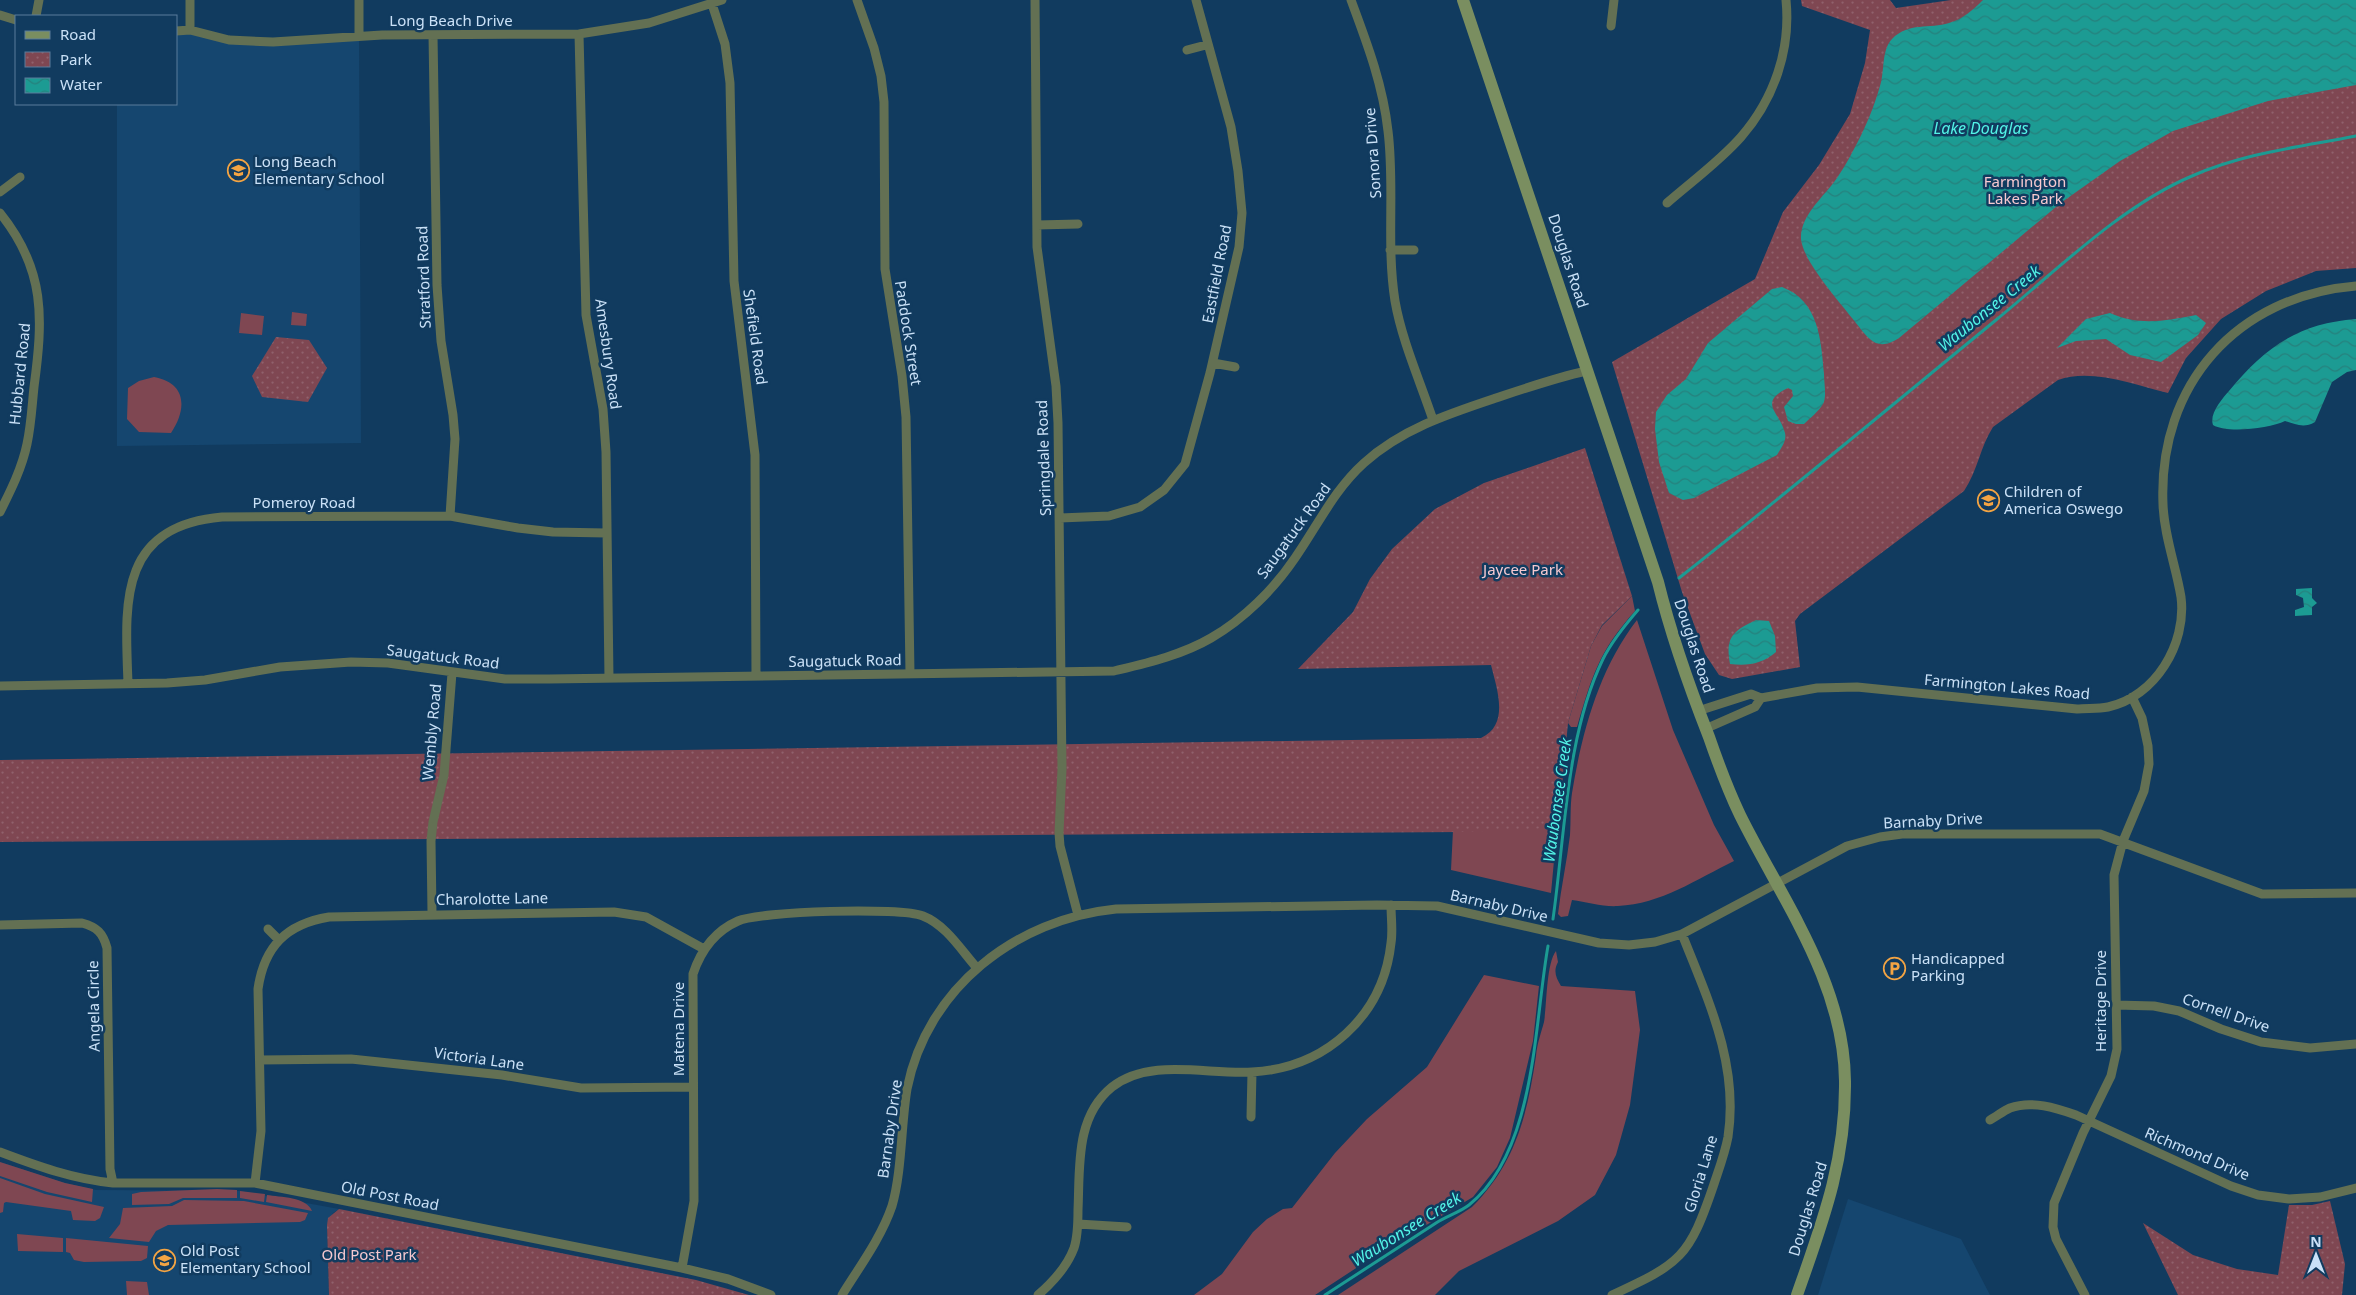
<svg xmlns="http://www.w3.org/2000/svg" width="2356" height="1295" font-family="'Noto Sans',sans-serif">
<style>
.built{fill:#15466f}
.grass{fill:#7f4752}
.park{fill:url(#park-dots)}
.water{fill:url(#water-waves)}
.lines{fill:none;stroke-linecap:round;stroke-linejoin:round}
.stream{stroke:#1c9b93;stroke-width:3}
.street{stroke:#637053;stroke-width:9}
.secondary{stroke:#7a8e60;stroke-width:12}
.labels{text-anchor:middle;stroke-width:5;stroke-linejoin:round;paint-order:stroke}
.street-label{font-size:15px;fill:#cae1f7;stroke:#113b5f}
.poi-label{font-size:15px;fill:#cae1f7;stroke:#113b5f;text-anchor:start}
.park-label{font-size:15px;fill:#f7c9d0;stroke:#113b5f}
.water-label{font-size:16px;font-style:italic;fill:#52f3e7;stroke:#113b5f}
</style>
<defs>
<pattern id="park-dots" width="8" height="8" patternUnits="userSpaceOnUse" patternTransform="scale(1.25)"><rect width="8" height="8" fill="#7f4752"/><path d="M2 2h.1M6 6h.1" fill="none" stroke="#90616c" stroke-width="1.8" stroke-linecap="round"/></pattern>
<pattern id="water-waves" width="16" height="10" patternUnits="userSpaceOnUse" patternTransform="scale(1.25)"><rect width="16" height="10" fill="#1c9b93"/><path d="M0 5q4-4 8 0t8 0" fill="none" stroke="#26817d"/></pattern>
</defs>
<rect width="100%" height="100%" fill="#113b5f"/>
<!-- built -->
<path class="built" d="M176 31 229 40 359 36 361 443 117 446V104H176Z
M0 1162 65 1183 96 1190 240 1191 339 1209 333 1213 327 1225 329 1295H0Z
M1848 1199 1961 1239 1990 1295H1818Z"/>
<!-- grass -->
<path class="grass" d="M292 312 307 314 306 326 291 325Z
M241 313 264 316 262 335 239 333Z
M154 377C187 383 187 409 171 433L139 432 127 419 128 388 139 381Z
M1632 596 1635 611C1599 651 1592 676 1577 727H1571L1568 723 1591 646 1602 626Z
M1637 620 1673 730 1714 825 1734 861C1697 879 1661 904 1618 906 1603 907 1587 902 1572 900L1568 916 1561 917 1558 914C1561 887 1567 861 1570 835 1571 821 1570 806 1572 793 1582 732 1599 669 1637 620Z
M1561 785 1551 893 1451 870 1453 830Z
M1556 951 1558 962C1553 971 1556 978 1561 986L1635 991 1640 1030 1630 1105 1616 1155 1595 1195 1558 1221 1459 1271 1435 1295H1338L1472 1207C1516 1163 1527 1115 1536 1056 1537 1044 1541 1033 1544 1022 1547 1005 1546 964 1556 951Z
M1484 975 1539 986 1533 1041 1510 1138 1497 1167 1473 1197 1373 1257 1315 1295H1194L1222 1274 1253 1232 1267 1219 1283 1209 1292 1208 1335 1153 1367 1119 1427 1067Z
M0 1162 65 1183 93 1189 92 1202 47 1192 0 1176Z
M0 1178 45 1194 104 1207 100 1218 95 1221 73 1220 71 1211 6 1202 4 1203 3 1212 0 1213Z
M217 1189 237 1190V1198H183L169 1204 132 1205V1194L141 1192Z
M240 1191 265 1194 264 1202 240 1198Z
M267 1195C280 1197 307 1197 312 1211L266 1202Z
M184 1200 244 1201 308 1213 305 1220 300 1222 168 1225 156 1231 149 1242 109 1238 120 1224 123 1208 172 1206Z
M17 1234 63 1238V1252L18 1251Z
M66 1238 148 1246 147 1258 141 1261 84 1262 74 1260 70 1253 66 1252Z
M126 1281 147 1282 149 1295H127Z"/>
<!-- park -->
<path class="park" d="M1801 0H1890L1896 8 1951 0H2356V268L2316 271 2266 291 2221 319 2186 358 2168 393C2134 385 2092 368 2058 380L1993 427C1980 447 1978 470 1964 491L1800 614 1795 621 1800 667 1732 679 1719 675 1705 654 1682 592 1612 362 1755 279 1783 212 1819 165 1850 114 1865 63 1870 30 1802 6Z
M276 337 309 340 327 368 308 402 262 397 252 376Z
M1585 448 1632 596 1602 625 1591 646 1568 723 1559 819 1552 828 1463 832 0 842V760L1481 738C1510 725 1497 689 1491 665L1298 669 1353 612 1370 579 1392 549 1435 509 1484 483Z
M2330 1201 2345 1264 2342 1295H2178L2143 1223 2193 1255 2237 1269 2278 1275 2289 1205H2312Z
M339 1209 696 1280 749 1295H329L327 1225 328 1218Z"/>
<!-- water -->
<path class="water" d="M1983 0H2356V85L2268 101 2173 131 2120 161 2062 202 1899 338C1875 354 1867 336 1852 318 1838 300 1803 261 1801 239 1800 215 1824 197 1837 178 1843 169 1849 159 1854 149 1865 129 1874 107 1880 86 1885 71 1881 51 1892 39 1908 22 1930 29 1949 23 1963 19 1973 10 1983 0Z
M1782 287C1819 301 1821 340 1824 374 1824 383 1827 397 1823 404 1819 411 1810 418 1804 424H1796L1788 421 1784 407 1793 396 1792 390 1788 388C1757 403 1780 412 1785 433 1787 441 1781 448 1777 455L1694 498 1683 500 1669 493 1659 462 1655 429 1656 412 1667 395 1686 379 1708 343 1772 289Z
M2110 313C2138 326 2166 321 2196 315L2206 323 2198 335 2161 362 2130 355 2106 339 2076 341 2057 348 2086 319Z
M2356 319V370L2347 372 2332 382 2315 422C2303 429 2296 424 2285 421 2270 428 2228 434 2213 425 2209 414 2222 399 2229 391 2264 348 2299 323 2356 319Z
M2312 588V598L2317 603 2312 607V615L2295 616V610L2304 607 2303 598 2296 595V589Z
M1756 620 1769 621 1775 636 1776 652C1762 664 1748 666 1730 664 1725 637 1733 631 1756 620Z"/>
<g class="lines">
<!-- stream -->
<path class="stream" d="M1679 578C1786 494 1891 406 1996 320 2056 271 2121 206 2192 176 2244 153 2300 147 2356 136
M1553 919C1565 836 1566 735 1603 659 1612 641 1625 625 1638 610
M1325 1295C1362 1271 1399 1247 1436 1223 1447 1216 1460 1212 1469 1205 1536 1151 1534 1024 1548 946"/>
<!-- street -->
<path class="street" d="M190 0V30
M359 0V36
M857 0 874 48 881 76 884 102 885 269 902 376 906 417 910 673
M1035 0 1037 247 1056 386 1058 423 1062 769 1059 833 1060 846 1078 915
M1351 0C1367 43 1383 85 1388 131 1395 187 1386 244 1395 301 1402 341 1420 381 1433 420
M712 4 725 44 730 83 734 281 755 455 756 676
M0 15 16 20
M36 16 39 0
M1611 26 1614 0
M176 31 190 30 229 40 273 42 382 35 579 34 649 23 722 0
M579 34 586 315 603 409 606 452 609 678
M433 35 437 285 441 341 453 415 455 439 450 516
M1187 50 1206 45
M0 192 20 177
M1667 203C1691 182 1720 161 1741 137 1774 99 1791 50 1786 0
M0 213C46 270 43 319 34 387 32 406 31 426 27 444 22 468 11 490 0 512
M1037 225 1078 224
M1390 250H1414
M1213 363 1235 367
M1060 518 1109 516 1140 507 1164 490 1185 464 1210 373 1239 247 1242 213 1238 171 1231 127 1196 0
M128 683C125 603 118 526 222 517L450 516 518 528 553 532 606 533
M0 686 167 683 205 680 280 667 351 662 388 663 505 679H549L1114 671C1147 663 1182 655 1211 638 1244 619 1274 589 1295 558 1318 525 1334 490 1364 463 1402 429 1448 414 1496 398 1526 388 1555 378 1586 371
M1698 711 1751 694 1761 698 1817 688 1857 687 2077 709C2087 708 2098 709 2108 707 2155 697 2187 644 2181 597 2176 566 2164 536 2163 504 2158 384 2237 296 2356 286
M1705 729 1755 707 1761 698
M432 913 431 841 433 822 444 775 452 673
M0 925 82 923C97 927 103 933 107 948L110 1169 113 1183
M268 929 279 940
M2116 1005 2154 1006 2179 1011 2221 1029 2261 1042 2310 1048 2356 1044
M260 1060 351 1059 502 1075 581 1088 693 1087
M1251 1117 1252 1072
M1990 1120C1996 1117 2003 1111 2010 1108 2032 1100 2056 1108 2076 1115L2231 1186 2258 1195 2289 1199 2320 1197 2356 1188
M0 1152C37 1166 73 1179 113 1183H255L682 1268 728 1279 771 1295
M255 1183 261 1131 258 989C264 947 286 924 329 917L614 912 646 917 704 949
M1078 1224 1127 1227
M682 1268 694 1201 693 974C701 950 715 931 738 921 760 911 901 907 923 916 946 925 961 950 977 968
M842 1295C860 1266 881 1238 892 1206 902 1172 901 1125 907 1089 927 988 1016 919 1116 909L1377 905 1437 906 1599 943 1629 945 1655 942 1682 934 1847 846 1880 837 1902 834H2100L2262 894 2356 893
M1038 1295C1053 1282 1067 1267 1074 1248 1078 1236 1078 1222 1078 1210 1080 1167 1075 1117 1112 1087 1150 1057 1208 1075 1252 1072 1325 1068 1383 1017 1391 943 1393 931 1391 918 1391 905
M1612 1295C1681 1263 1689 1258 1714 1184 1719 1169 1725 1153 1728 1137 1739 1064 1708 1000 1682 934
M2085 1295 2056 1239 2053 1227 2054 1203 2083 1133 2111 1076 2117 1049 2114 875 2123 841 2144 791 2149 764 2148 746 2142 718 2132 697"/>
<!-- secondary -->
<path class="secondary" d="M1463 0 1658 582C1671 635 1689 686 1709 737 1718 763 1728 790 1740 815 1782 900 1844 982 1845 1081 1846 1161 1823 1221 1797 1295"/>
</g>
<!-- icons -->
<defs>
<symbol id="school-ring" viewBox="-11 -11 22 22"><circle r="9.5" fill="#113b5f" stroke="#f3a443" stroke-width="1.5"/><path d="M0-5L7-2L0 1L-7-2ZM-4 1L0 2.5L4 1V4Q0 6-4 4Z" fill="#f3a443"/></symbol>
<symbol id="parking-ring" viewBox="-11 -11 22 22"><circle r="9.5" fill="#113b5f" stroke="#f3a443" stroke-width="1.5"/><path d="M-3.5-5.5H1a3.5 3.5 0 0 1 0 7H-1V5.5H-3.5ZM-1-3.4V-.6H.8a1.4 1.4 0 0 0 0-2.8Z" fill="#f3a443"/></symbol>
</defs>
<g fill-rule="evenodd">
<use href="#school-ring" x="226" y="158" width="25" height="25"/>
<use href="#school-ring" x="1976" y="488" width="25" height="25"/>
<use href="#parking-ring" x="1882" y="956" width="25" height="25"/>
<use href="#school-ring" x="152" y="1248" width="25" height="25"/>
</g>
<g class="labels">
<!-- street labels -->
<g class="street-label">
<text x="451" y="26">Long Beach Drive</text>
<text transform="translate(1373 153) rotate(-94)" y="5">Sonora Drive</text>
<text transform="translate(1568 261) rotate(72)" y="5">Douglas Road</text>
<text transform="translate(1217 274) rotate(-79)" y="5">Eastfield Road</text>
<text transform="translate(424 277) rotate(-92)" y="5">Stratford Road</text>
<text transform="translate(908 333) rotate(81)" y="5">Paddock Street</text>
<text transform="translate(755 337) rotate(82)" y="5">Shefield Road</text>
<text transform="translate(608 354) rotate(82)" y="5">Amesbury Road</text>
<text transform="translate(20 374) rotate(-84)" y="5">Hubbard Road</text>
<text transform="translate(1044 458) rotate(-92)" y="5">Springdale Road</text>
<text x="304" y="508">Pomeroy Road</text>
<text transform="translate(1294 531) rotate(-54)" y="5">Saugatuck Road</text>
<text transform="translate(1694 646) rotate(72)" y="5">Douglas Road</text>
<text transform="translate(443 657) rotate(7)" y="5">Saugatuck Road</text>
<text transform="translate(845 661) rotate(-1)" y="5">Saugatuck Road</text>
<text transform="translate(2007 687) rotate(5)" y="5">Farmington Lakes Road</text>
<text transform="translate(432 732) rotate(-85)" y="5">Wembly Road</text>
<text transform="translate(1933 821) rotate(-3)" y="5">Barnaby Drive</text>
<text transform="translate(492 899) rotate(-1)" y="5">Charolotte Lane</text>
<text transform="translate(1499 906) rotate(13)" y="5">Barnaby Drive</text>
<text transform="translate(2101 1001) rotate(-90)" y="5">Heritage Drive</text>
<text transform="translate(94 1006) rotate(-91)" y="5">Angela Circle</text>
<text transform="translate(2226 1013) rotate(19)" y="5">Cornell Drive</text>
<text transform="translate(679 1029) rotate(-90)" y="5">Matena Drive</text>
<text transform="translate(479 1059) rotate(8)" y="5">Victoria Lane</text>
<text transform="translate(890 1129) rotate(-82)" y="5">Barnaby Drive</text>
<text transform="translate(2197 1154) rotate(23)" y="5">Richmond Drive</text>
<text transform="translate(1701 1174) rotate(-73)" y="5">Gloria Lane</text>
<text transform="translate(390 1196) rotate(11)" y="5">Old Post Road</text>
<text transform="translate(1808 1209) rotate(-73)" y="5">Douglas Road</text>
</g>
<!-- poi labels -->
<g class="poi-label">
<text x="254" y="167">Long Beach<tspan x="254" dy="17">Elementary School</tspan></text>
<text x="2004" y="497">Children of<tspan x="2004" dy="17">America Oswego</tspan></text>
<text x="1911" y="964">Handicapped<tspan x="1911" dy="17">Parking</tspan></text>
<text x="180" y="1256">Old Post<tspan x="180" dy="17">Elementary School</tspan></text>
</g>
<!-- park labels -->
<g class="park-label">
<text x="2025" y="187">Farmington<tspan x="2025" dy="17">Lakes Park</tspan></text>
<text x="1523" y="575">Jaycee Park</text>
<text x="369" y="1260">Old Post Park</text>
</g>
<!-- water labels -->
<g class="water-label">
<text x="1981" y="134">Lake Douglas</text>
<text transform="translate(1989 308) rotate(-39)" y="6">Waubonsee Creek</text>
<text transform="translate(1557 800) rotate(-82)" y="6">Waubonsee Creek</text>
<text transform="translate(1406 1229) rotate(-32)" y="6">Waubonsee Creek</text>
</g>
</g>
<!-- legend -->
<rect x="15" y="15" width="162" height="90" fill="#113b5f" stroke="#5b7d9c"/>
<rect x="25" y="31" width="25" height="8" fill="#7a8e60" stroke="#5b7d9c"/>
<text x="60" y="40" font-size="15" fill="#cae1f7">Road</text>
<rect x="25" y="52" width="25" height="15" fill="url(#park-dots)" stroke="#5b7d9c"/>
<text x="60" y="65" font-size="15" fill="#cae1f7">Park</text>
<rect x="25" y="78" width="25" height="15" fill="url(#water-waves)" stroke="#5b7d9c"/>
<text x="60" y="90" font-size="15" fill="#cae1f7">Water</text>
<!-- north arrow -->
<g transform="translate(2316 1255)" stroke="#113b5f" stroke-width="4" paint-order="stroke">
<path d="M0-4L9 19L0 12L-9 19Z" fill="#cae1f7"/>
<text y="-8" font-size="14" font-weight="bold" text-anchor="middle" fill="#cae1f7">N</text>
</g>
</svg>
